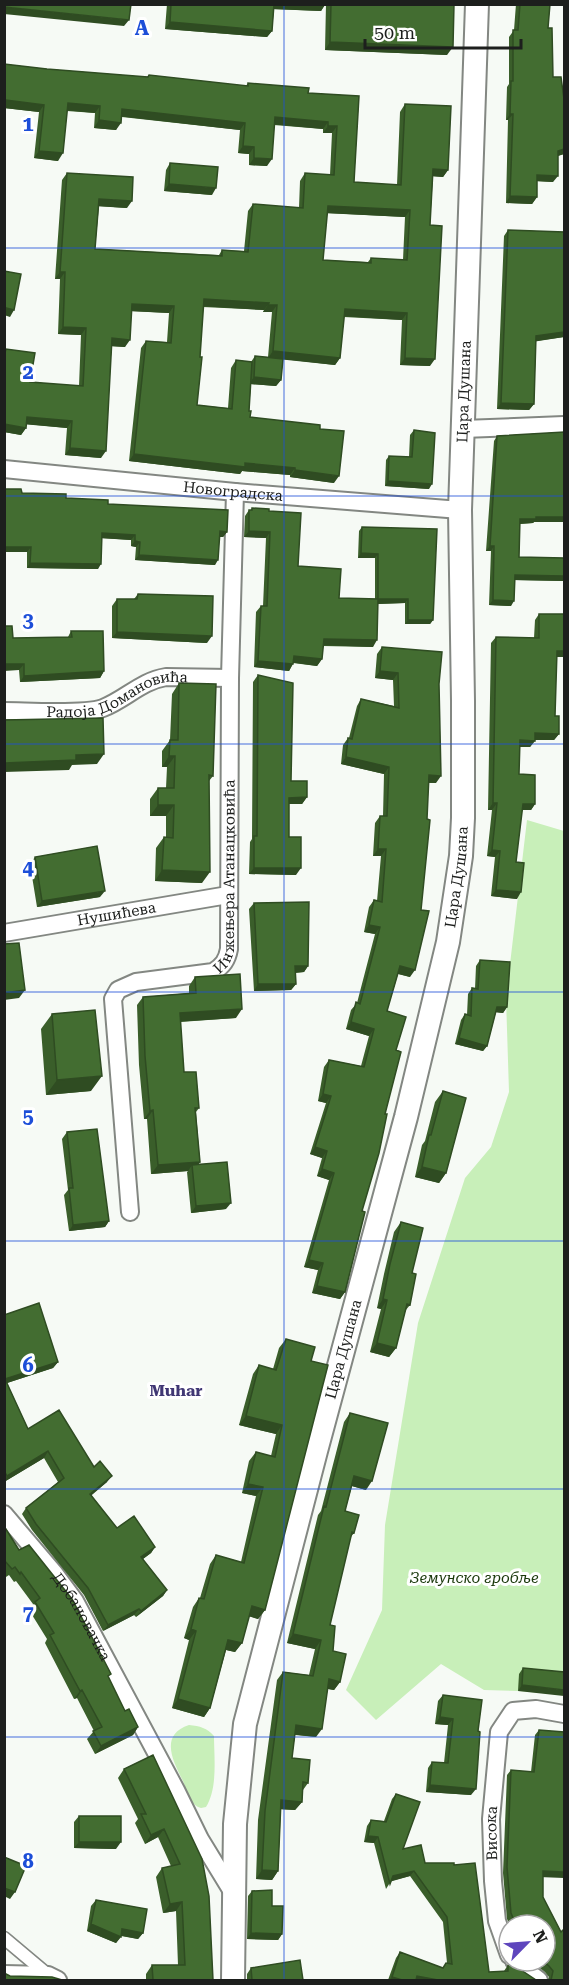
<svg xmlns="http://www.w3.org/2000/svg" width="569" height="1985" font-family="'Roboto Serif',serif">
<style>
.green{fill:#c8efb9}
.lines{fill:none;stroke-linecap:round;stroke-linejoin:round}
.pedestrian-casing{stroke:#838782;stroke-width:15}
.minor-casing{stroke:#838782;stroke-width:20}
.secondary-casing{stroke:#838782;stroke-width:26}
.pedestrian{stroke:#fff;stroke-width:12}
.minor{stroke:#fff;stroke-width:16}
.secondary{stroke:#fff;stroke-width:22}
.wall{fill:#3a5e2a;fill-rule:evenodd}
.shaded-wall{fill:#2f4c22}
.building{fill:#436d31;stroke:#2f4c22;stroke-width:1.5;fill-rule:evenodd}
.grid{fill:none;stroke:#1d4ed8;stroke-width:1.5;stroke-opacity:0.55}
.labels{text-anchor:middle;stroke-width:6;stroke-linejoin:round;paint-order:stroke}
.street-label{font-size:15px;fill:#1d1f1d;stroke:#fff}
.park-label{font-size:15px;font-style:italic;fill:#19370a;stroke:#fff}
.neighbourhood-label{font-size:16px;font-weight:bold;fill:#403774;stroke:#fff}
.grid-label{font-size:20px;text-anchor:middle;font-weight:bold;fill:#1d4ed8;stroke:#fff;stroke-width:6;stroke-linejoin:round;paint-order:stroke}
</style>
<rect width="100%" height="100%" fill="#f6faf5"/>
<!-- green -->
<path class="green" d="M527 820 564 831V1695L518 1691 484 1690 441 1664 376 1720 346 1690 382 1610 385 1525 418 1323 465 1178 491 1147 509 1092 506 998Z
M189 1725C200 1726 207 1728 214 1736 214 1757 218 1788 206 1807L201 1808C190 1805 187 1791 183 1781 173 1761 159 1735 189 1725Z"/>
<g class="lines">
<defs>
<path id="pedestrian" d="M4 1938 48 1975"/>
<g id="minor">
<path d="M463 429 564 425"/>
<path id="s1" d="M4 469 235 492 460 510"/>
<path id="s2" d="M4 711C27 711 85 715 103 708 126 699 141 681 166 677L230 678"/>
<path id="s3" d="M4 933 228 895"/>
<path id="s4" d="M130 1212 113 999 118 990 136 982 213 972C223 966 227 960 229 949L230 678 235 492"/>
<path id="s5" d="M4 1514 55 1574 75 1601 176 1790 200 1839 233 1893"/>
<path id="s6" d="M509 1955 497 1921 493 1881 491 1819 499 1732 513 1711 536 1709 564 1714"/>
<path d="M514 1961 539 1980"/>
<path d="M4 1974 48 1975 58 1980"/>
</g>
<g id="secondary">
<path id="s7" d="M233 1980 235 1824 245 1724 316 1451 406 1117 448 942 461 856 463 818V701L460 510 477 4"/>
</g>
</defs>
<!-- pedestrian casing -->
<use href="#pedestrian" class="pedestrian-casing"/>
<!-- minor casing -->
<use href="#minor" class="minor-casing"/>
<!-- secondary casing -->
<use href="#secondary" class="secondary-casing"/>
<!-- pedestrian -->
<use href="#pedestrian" class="pedestrian"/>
<!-- minor -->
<use href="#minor" class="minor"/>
<!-- secondary -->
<use href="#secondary" class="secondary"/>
</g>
<!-- wall -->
<path class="wall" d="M167 4H325L321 11 274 9 272 31 267 37 165 29Z
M326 4H454L447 55 325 50Z
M516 4H550L548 28 553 77 564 154 558 156 553 182 537 181V197L532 204 506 203 508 120H506L507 87 509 84V37L514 30Z
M4 64 47 69 147 77 149 75 246 86 248 83 308 93 359 96 354 182 397 185 400 112 405 104 448 170 443 177 433 176 430 225V366L400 365 402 320 344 317 340 358 335 365 283 359 281 380 276 386 251 384 249 411 250 417 320 429 334 483 290 477V475L242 471 240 474 129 461 141 348 146 341 167 342 169 313 132 311 125 347 112 346 101 458 65 455 67 428 26 424V428L21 435 4 432V350L6 349 30 382 79 386 81 335 58 334 60 279H55L62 180 67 173 127 208 99 206 95 249 219 255 222 250 244 251 248 211 253 204 299 208 300 181 305 173 330 175 332 133H323V129L274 125 267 166 249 165V154L238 153 240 130 122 117 116 130 94 128 95 113 67 111 58 161 34 158 39 112 4 108ZM327 213 405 217 403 260 371 258 368 262 323 260ZM203 307 264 310 263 312H272L268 357 255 356 251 362 236 360 231 368 228 408 197 405Z
M170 163 212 195 164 191 166 170Z
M508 230 564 232V337L536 341 534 404 529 410 497 409 504 236Z
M414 430 429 489 385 486 386 460 389 456 409 457 410 435Z
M564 432V522H534L533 523 520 524 519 557 564 558V581L515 580 511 606 489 605 491 551H486L494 441 497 436Z
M22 493 108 504 227 532 223 537H220L215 565 135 560 136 547 131 546V540L102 538 98 569 27 568V552Z
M252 508 269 511 298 566 339 598 375 599V558H358L359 531 362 527 433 620 430 624H405V603L378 604 373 647 323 646 322 659 317 666 293 663 289 671 254 667 256 612 261 606H263L266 538 244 537 245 516 249 510H251Z
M138 594 207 643 112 638V606L117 599H134Z
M539 614 556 657 555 716 559 734 554 740H535L530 747H519V774L535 804 531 810H522L516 862 517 899 491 896 495 857 487 856 492 810H488L491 643 496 637 534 638 535 620Z
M71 631 104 671 100 678 20 682 19 670 13 638 68 637Z
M382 647 439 684 436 783H429L410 977 398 974 387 1011 396 1050 385 1114 362 1211 345 1292 340 1299 312 1293 318 1270 304 1267 329 1180 317 1176 322 1158 310 1154 326 1103 318 1101 324 1067 329 1060 361 1066 369 1036 346 1029 351 1010 357 1003 375 934 364 932 369 907 374 900 377 901 381 856H373L375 823 380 816H383L384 774 341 764 343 745 348 738H349L357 706 361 699 394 706 393 680 375 678 377 654Z
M258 675 291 781 307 797 302 804H289V837L296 875 249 874 250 842 252 839 253 682Z
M179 683 213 776 209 781 202 883 155 881 156 848 164 837H166V816H150V799L158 788H166L167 767H162V751L170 740 172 694Z
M35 857 100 897 37 907 30 864Z
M254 903 308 966 304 972 295 973 296 984 291 990 254 991 249 909Z
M480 960 507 1007 503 1013 496 1012 487 1046 483 1051 455 1044 461 1020 465 1014 467 1015 468 994 472 988 475 989 476 966Z
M195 977 236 1018 180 1022 184 1072 199 1108 196 1112 200 1162 198 1165 226 1209 191 1213 187 1172 188 1171 151 1174 147 1119H144L139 1065 137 1005 143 997 189 993V986Z
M52 1014 91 1091 46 1095 41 1029Z
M443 1091 446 1173 439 1183 415 1177 422 1145 425 1141 435 1102Z
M67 1132 109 1221 105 1227 69 1231 64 1195 68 1190 62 1139Z
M401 1222 412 1273 410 1305 405 1311 396 1348 389 1357 370 1352 381 1309 377 1308 384 1274 394 1232Z
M4 1315 58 1362 53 1368 7 1383 28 1429 94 1467 107 1482 91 1495 117 1528 155 1547 151 1553 143 1559 167 1590 163 1596 136 1617 134 1615 103 1631 84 1595 32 1530 22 1514 26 1508 58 1482 44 1458 4 1482Z
M286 1339 311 1361 265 1610 258 1619 249 1616 242 1643 235 1652 226 1650 210 1708 204 1717 172 1708 189 1640 184 1638 193 1607 199 1598H200L210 1564 216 1555 241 1562 256 1496 242 1493 249 1461 256 1452 271 1456 276 1434 239 1425 253 1374 259 1365 273 1369 279 1348Z
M350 1413 366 1490 352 1486 345 1511 354 1533 350 1538 330 1625 333 1651 340 1682 334 1690 328 1689 316 1737 295 1735 292 1758 308 1783 303 1790 302 1802 295 1810 281 1809 278 1871 272 1880 256 1879 258 1820 277 1680 283 1672 309 1675 315 1649 287 1643 318 1515 321 1511 344 1422Z
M4 1526 19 1550 108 1678 125 1711 138 1727 133 1735 95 1754 87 1739 94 1731 77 1698 74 1699 45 1643 47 1639 29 1610 33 1604 16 1581 14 1582 9 1575 6 1577 4 1575Z
M523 1668 564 1672 518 1691 519 1674Z
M443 1695 478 1731 471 1795 426 1792 428 1768 432 1762 444 1763 448 1725 435 1724 438 1701Z
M539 1730 543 1897 561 1932 564 1980H548L549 1977 545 1972 531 1961H545V1925H510L507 1919 503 1873 507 1775 511 1770 531 1772 535 1735Z
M153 1755 213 1980H146V1974L152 1965H178L176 1911 163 1913 156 1877 162 1868 171 1866 158 1837 145 1844 135 1823 138 1819 118 1778 124 1769Z
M396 1794 403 1849 425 1863 454 1865 489 1972 504 1971 508 1965 536 1980H388L396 1958 400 1952 443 1968 447 1963 443 1922 410 1876 391 1881 386 1889 374 1843 364 1842 367 1826 371 1820 384 1821 392 1799Z
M79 1816 116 1849 74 1848V1822Z
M252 1891 272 1906 282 1934 278 1940 247 1939 248 1896Z
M96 1900 143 1933 138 1939 121 1936 116 1943 87 1931 91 1906Z
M251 1968 303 1980H247V1974Z"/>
<!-- shaded-wall -->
<path class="shaded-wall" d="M272 4 325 5 321 11 270 9Z
M4 7 129 20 124 26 4 14Z
M170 22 272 31 267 37 165 29Z
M330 42 453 47 447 55 325 50Z
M6 100 44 105 39 112 4 108V102Z
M68 103 100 106 95 113 63 110Z
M122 109 245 123 240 130 117 116Z
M510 114H513L508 120H506Z
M275 117 328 122 323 129 270 124Z
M99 120 121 123 116 130 94 128Z
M328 126H337L332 133H323Z
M243 146 254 147 249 154 238 153Z
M564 149V154L554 157 558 151Z
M39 151 63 153 58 161 34 158Z
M254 158 272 159 267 166 249 165Z
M433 169 448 170 443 177 428 176Z
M537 175 558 176 553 182 533 181Z
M169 184 216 188 212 195 164 191Z
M510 196 537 197 532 204 506 203Z
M99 199 132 201 127 208 94 206Z
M328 206 410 210 405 217 323 213Z
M60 272H65L60 279H55Z
M204 299 269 303 264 310 199 306Z
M132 304 174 306 169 313 127 311Z
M268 305H277L272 312H263Z
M6 308 14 310 10 317 4 315Z
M345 309 407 313 402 320 340 316Z
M63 327 86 328 81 335 58 334Z
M564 332V337L532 342 536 336Z
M112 338 130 340 125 347 107 346Z
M273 351 340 358 335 365 268 358Z
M405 358 435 359 430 366 400 365Z
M254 377 281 380 276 386 249 384Z
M501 403 534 404 529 410 497 409Z
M27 417 72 421 67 428 22 424Z
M4 424 26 428 21 435 4 432Z
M70 448 106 451 101 458 65 455Z
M134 454 245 463 295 468 290 475 242 471 240 474 129 461Z
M295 470 339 476 334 483 290 477Z
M388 481 432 484 429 489 385 486Z
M536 517H564V522H534L533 523 517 524 520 519Z
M220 531 227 532 223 537H216Z
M249 531 270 532 266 538 244 537Z
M102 533 135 535 131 540 98 538Z
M135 541 140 542 136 547 131 546Z
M490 546H494L491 551H486Z
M4 547H31L27 552H4Z
M361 553 378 554 375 558H358Z
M139 555 218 560 215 565 135 560Z
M30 563 101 564 98 569 27 568Z
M515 575 564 576V581L512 580Z
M378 599H408L405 603 375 604Z
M493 600 514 601 511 606 489 605Z
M408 620H433L430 624H405Z
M117 632 212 636 207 643 112 638Z
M324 639 377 640 373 647 319 645Z
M557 651H564V657H552Z
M294 656 322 659 317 666 289 662Z
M258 661 293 664 289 671 254 667Z
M4 664H24L19 670 4 671Z
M104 671 100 678 20 682 24 676Z
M380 671 398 673 393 680 375 678Z
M535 733 559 734 554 740H530Z
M520 740 535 741 530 747H515Z
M104 754 97 764 72 765 69 770 4 772V763L76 755Z
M169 756H175L167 767H162Z
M346 757 389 767 384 774 341 764Z
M429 775 441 776 436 783 424 782Z
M307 797 302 804H284L289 798Z
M493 803H497L492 810H488Z
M523 804H535L531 810H518Z
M158 805H174L166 816H150Z
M378 849H386L381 856H373Z
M492 850 500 851 495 857 487 856Z
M254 868H301L296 875 249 874Z
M162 870 210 872 202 883 155 881Z
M496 890 521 892 517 899 491 896Z
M105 891 100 897 37 907 42 901Z
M369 925 380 927 375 934 364 932Z
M295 966H308L304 972 291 973Z
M400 966 415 970 410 977 395 973Z
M258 984H296L291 990 254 991Z
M25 990 19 998 4 1000V993Z
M497 1007H507L503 1013 493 1012Z
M242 1009 236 1018 174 1022 180 1013Z
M351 1022 374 1029 369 1036 346 1029Z
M459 1038 487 1046 483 1051 455 1044Z
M102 1076 91 1091 46 1095 57 1080Z
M323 1094 331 1096 326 1103 318 1101Z
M153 1110 147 1119H144L150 1111Z
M315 1147 327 1151 322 1158 310 1154Z
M200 1162 194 1170 192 1165 188 1171 151 1174 158 1165Z
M422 1167 446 1173 439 1183 415 1177Z
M322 1169 334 1173 329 1180 317 1176Z
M231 1203 226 1209 191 1213 196 1206Z
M109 1221 105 1227 69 1231 73 1225Z
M309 1260 323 1263 318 1270 304 1267Z
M317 1286 345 1292 340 1299 312 1293Z
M383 1299 387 1300 381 1309 377 1308Z
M377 1343 396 1348 389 1357 370 1352Z
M58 1362 53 1368 4 1384 5 1379Z
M246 1416 282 1425 276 1434 239 1425Z
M48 1451 44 1458 4 1482 7 1476Z
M112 1476 107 1482 86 1500 90 1494Z
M354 1476 372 1481 366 1490 348 1485Z
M248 1484 263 1487 256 1496 242 1493Z
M155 1547 151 1553 136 1564 141 1557Z
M167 1590 163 1596 136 1617 141 1611Z
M252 1606 265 1610 258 1619 245 1615Z
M139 1609 134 1615 103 1631 108 1625Z
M191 1629 196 1631 189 1640 184 1638Z
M293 1634 321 1640 315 1649 287 1643Z
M228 1640 242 1643 235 1652 222 1649Z
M329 1679 340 1682 334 1690 323 1688Z
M522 1685 564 1690V1696L518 1691Z
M82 1690 77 1698 74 1699 80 1691Z
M178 1699 210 1708 204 1717 172 1708Z
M440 1717 453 1719 448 1725 435 1724Z
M296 1725 322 1729 316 1737 290 1734Z
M138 1727 133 1735 95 1754 101 1746Z
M430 1785 476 1789 471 1795 426 1792Z
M281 1800 302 1802 295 1810 275 1809Z
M164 1829 158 1837 145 1844 151 1835Z
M368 1836 378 1837 374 1843 364 1842Z
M79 1842H121L116 1849 74 1848Z
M262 1870 278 1871 272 1880 256 1879Z
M414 1871 410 1876 389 1882 393 1876Z
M543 1871 564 1872V1878L539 1877Z
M4 1888 15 1892 10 1899 4 1896Z
M182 1902 176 1911 163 1913 170 1904Z
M91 1924 121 1937 116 1943 87 1931Z
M122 1929 143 1933 138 1939 118 1935Z
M251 1933 282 1934 278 1940 247 1939Z
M417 1976 438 1980H414Z
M392 1977 402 1980H389Z"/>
<!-- building -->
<path class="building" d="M4 4H131L129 20 4 7Z
M171 4H274L272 31 170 22Z
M331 4H454L453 47 330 42Z
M520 4H550L548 28H552L553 77H561L564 99V149L558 151V176L537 175V197L510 196 513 114H510L511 81H513V30H518Z
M4 64 47 69 148 77 149 75 248 86V83L309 88 308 93 359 96 354 182 401 185 405 104 451 106 448 170 433 169 430 225 442 226 435 359 405 358 407 313 345 309 340 358 273 351 277 305H268L269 303 204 299 200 357H202L197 405 232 409 236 360 252 362 249 411H251L250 417 320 425V429L344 431 339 476 295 470V468L245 463V467L134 454 146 341 171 343 174 306 132 304 130 340 112 338 106 451 70 448 72 421 27 417 26 428 4 424V356L6 349 35 353 30 382 83 386 86 328 63 327 65 272H60L67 173 133 177 132 201 99 199 95 249 222 256V250L248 252 253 204 303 208 305 173 334 175 337 126H328V122L275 117 272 159 254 158V147L243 146 245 123 122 109 121 123 99 120 100 106 68 103 63 153 39 151 44 105 6 100 4 105ZM328 206 410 210 407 260 371 258V263L323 260Z
M170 163 218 167 216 188 169 184Z
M508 230 564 232V332L536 336 534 404 501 403Z
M4 271 21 274 14 310 6 308 4 318Z
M255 356 283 359 281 380 254 377Z
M414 430 435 433 432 484 388 481 389 456 412 457Z
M564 432V517H536V519H520L519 557 564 558V576L515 575 514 601 493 600 494 546H490L497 436Z
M4 489H21L22 493 66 494V498L108 500V504L228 510 227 532 220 531 218 560 139 555 140 542 135 541V535L102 533 101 564 30 563 31 547H4Z
M252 508 269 509V511L301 513 298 566 341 569 339 598 378 599 377 640 324 639 322 659 294 656 293 664 258 661 261 606H267L270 532 249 531V510H252Z
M362 527 437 529 433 620H408V599H378V554L361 553Z
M138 594 213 596 212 636 117 632V599H137Z
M539 614H564V651H557L555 716H559V734L535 733V741L520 740 519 774 535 775V804H523L516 862 524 863 521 892 496 890 500 851 492 850 497 803H493L496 637 539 638Z
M4 626H12L13 638 72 637 71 631H103L104 671 24 676V664H4Z
M382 647 442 652 439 684 441 776 429 775 427 819 430 820 421 910 429 911 415 970 400 966 387 1011 406 1017 396 1050 401 1052 385 1114H387L379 1153 362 1211 365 1212 345 1292 317 1286 323 1263 309 1260 334 1173 322 1169 327 1151 315 1147 331 1096 323 1094 329 1060 364 1067 374 1029 351 1022 356 1002 360 1004 380 927 369 925 374 900 382 902 386 849H378L380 816H387L389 767 346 757 348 738 352 739 361 699 399 708 398 673 380 671Z
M258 675 293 683 291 781H307V797L289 798V837H301V868H254V836H257Z
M179 683 216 684 213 776 209 775 210 872 162 870 164 837 173 838 174 805H158V788H174L175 756H169L170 740H178Z
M103 718 104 754 76 755V760L4 763V720Z
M97 846 105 891 42 901 35 857Z
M309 902 308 966H295L296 984H258L254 903Z
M19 943 25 990 4 993V944Z
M480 960 510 962 507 1007H497L487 1046 459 1038 465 1014 471 1016 472 988 478 989Z
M240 974 242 1009 180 1013 184 1072H196L199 1108H195L200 1162 158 1165 153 1110 150 1111 145 1056 143 997 196 993 195 977Z
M95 1010 102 1076 57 1080 52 1014Z
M443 1091 466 1098 446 1173 422 1167 429 1135H431Z
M97 1129 109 1221 73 1225 69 1188H73L67 1132Z
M227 1162 231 1203 196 1206 192 1165Z
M401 1222 423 1228 412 1273 416 1274 410 1305 407 1304 396 1348 377 1343 387 1300 383 1299 390 1264Z
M39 1303 58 1362 5 1379 28 1429 59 1410 94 1467 100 1461 112 1476 90 1494 117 1528 134 1516 155 1547 141 1557 167 1590 141 1611 139 1609 108 1625 88 1588 36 1524 26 1508 64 1478 48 1451 7 1476 4 1471V1315Z
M286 1339 315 1347 311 1361 328 1365 265 1610 252 1606 242 1643 228 1640 210 1708 178 1699 196 1631 191 1629 199 1598 204 1599 216 1555 244 1563 263 1487 248 1484 256 1452 275 1457 282 1425 246 1416 259 1365 276 1370Z
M350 1413 388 1423 372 1481 354 1476 345 1511 359 1515 354 1533 352 1532 330 1625 335 1626 333 1651 346 1654 340 1682 329 1679 322 1729 296 1725 292 1758 310 1760 308 1783 303 1782 302 1802 281 1800 278 1871 262 1870 265 1811 283 1672 313 1676 321 1640 293 1634 324 1506 326 1507Z
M4 1526 19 1550 29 1545 72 1599 111 1674 108 1676 125 1711 129 1709 138 1727 101 1746 93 1731 102 1727 82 1690 80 1691 50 1635 54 1633 35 1602 40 1598 21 1572 20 1574 15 1567 12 1569 4 1560Z
M523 1668 564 1672V1690L522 1685Z
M443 1695 482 1700 478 1731 480 1732 476 1789 430 1785 432 1762 448 1763 453 1719 440 1717Z
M539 1730 564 1732V1872L543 1871V1897L561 1932 564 1929V1980H551L553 1971 549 1966 543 1961H545V1925H516L511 1913 507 1867 511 1770 534 1772Z
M153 1755 202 1859 209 1896 213 1980H153L152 1965H185L182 1902 170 1904 162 1868 180 1864 164 1829 151 1835 141 1814H146L124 1769Z
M396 1794 420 1802 403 1849 421 1845 425 1863H454V1865L475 1863 489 1972 508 1971V1965L512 1964 536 1980H438L417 1976 416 1980H402L392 1977 400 1952 443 1968 446 1963 452 1964 447 1917 414 1871 393 1876 390 1884 378 1837 368 1836 371 1820 386 1822Z
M79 1816H121V1842H79Z
M4 1857 26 1866 15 1892 4 1888Z
M272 1890V1906H283L282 1934 251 1933 252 1891Z
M96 1900 147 1909 143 1933 122 1929 121 1937 91 1924Z
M300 1960 303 1980H252L251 1968Z
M4 1973 10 1976 52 1977 62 1980H4Z"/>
<!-- grid -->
<path class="grid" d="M284 4V1980M4 248H564M4 496H564M4 744H564M4 992H564M4 1241H564M4 1489H564M4 1737H564"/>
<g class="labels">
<!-- street labels -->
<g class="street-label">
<text dy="5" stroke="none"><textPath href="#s7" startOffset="1616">Цара Душана</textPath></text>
<text dy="5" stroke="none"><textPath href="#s1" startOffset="230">Новоградска</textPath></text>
<text dy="5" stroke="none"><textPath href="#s2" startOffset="117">Радоја Домановића</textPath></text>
<text dy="5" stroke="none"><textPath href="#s4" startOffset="422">Инжењера Атанацковића</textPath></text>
<text dy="5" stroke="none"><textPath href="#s7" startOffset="1130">Цара Душана</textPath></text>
<text dy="5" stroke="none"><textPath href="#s3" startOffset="114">Нушићева</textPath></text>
<text dy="5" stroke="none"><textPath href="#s7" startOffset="644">Цара Душана</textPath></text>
<text dy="5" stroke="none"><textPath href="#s5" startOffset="129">Добановачка</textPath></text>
<text dy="5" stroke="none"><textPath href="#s6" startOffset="124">Висока</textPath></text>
</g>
<!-- park labels -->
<g class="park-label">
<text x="474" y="1583">Земунско гробље</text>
</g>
<!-- neighbourhood labels -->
<g class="neighbourhood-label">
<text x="176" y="1396">Muhar</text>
</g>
</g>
<g class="grid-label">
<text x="142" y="35">A</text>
<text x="28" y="131">1</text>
<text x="28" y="379">2</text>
<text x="28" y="627">3</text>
<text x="28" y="875">4</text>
<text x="28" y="1123">5</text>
<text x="28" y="1372">6</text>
<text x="28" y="1620">7</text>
<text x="28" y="1868">8</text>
</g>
<!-- border -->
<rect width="569" height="1985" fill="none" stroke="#1d1f1d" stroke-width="12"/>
<!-- north arrow -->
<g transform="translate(527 1943) rotate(65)"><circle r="28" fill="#ffffff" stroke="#a5a5a5" stroke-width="1.5"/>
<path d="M0-4.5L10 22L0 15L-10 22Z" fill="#5e45bd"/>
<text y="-9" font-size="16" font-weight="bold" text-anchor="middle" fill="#1d1f1d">N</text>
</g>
<!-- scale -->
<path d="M365 39v9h156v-9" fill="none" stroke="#1d1f1d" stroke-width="3"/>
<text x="374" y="39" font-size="18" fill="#1d1f1d" stroke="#ffffff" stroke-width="4.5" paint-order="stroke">50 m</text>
</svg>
